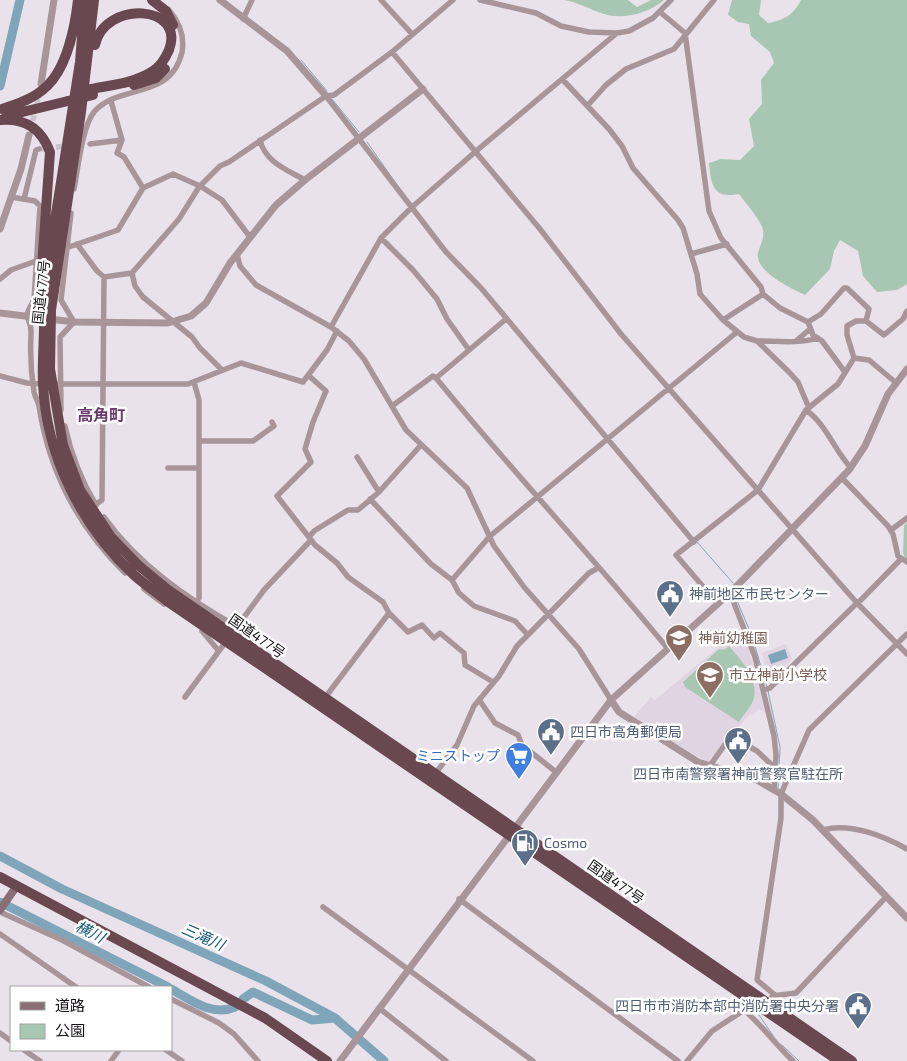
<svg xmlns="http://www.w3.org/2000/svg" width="907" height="1061" font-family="'Exo 2','Noto Sans JP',sans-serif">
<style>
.built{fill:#e0d3e2}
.green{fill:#a7c7b2}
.water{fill:#7fa5ba}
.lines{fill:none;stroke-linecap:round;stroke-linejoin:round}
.stream{stroke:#7fa5ba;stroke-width:1}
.river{stroke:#7fa5ba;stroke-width:9}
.minor-tunnel{stroke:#cac3cb;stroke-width:5.5;stroke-dasharray:5.5 3;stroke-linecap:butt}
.minor{stroke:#a8959a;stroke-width:5.5}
.tertiary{stroke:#a8959a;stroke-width:7}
.secondary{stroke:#896e75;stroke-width:8}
.trunk{stroke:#694851;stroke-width:10}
.trunk-bridge{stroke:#694851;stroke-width:10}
.labels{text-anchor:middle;stroke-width:5;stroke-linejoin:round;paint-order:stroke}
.street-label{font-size:14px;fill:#171417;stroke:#fff}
.service-label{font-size:14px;fill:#4e5e75;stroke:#fff;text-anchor:start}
.education-label{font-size:14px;fill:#785e54;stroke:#fff;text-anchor:start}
.shop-label{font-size:14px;fill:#366cbe;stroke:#fff;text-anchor:end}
.water-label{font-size:15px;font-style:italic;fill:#135977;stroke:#fff}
.quarter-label{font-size:16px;font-weight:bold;fill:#693a6e;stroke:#fff}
</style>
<rect width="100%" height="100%" fill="#eae2eb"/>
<!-- built -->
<path class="built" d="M732 636 736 642 746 637 765 712 759 709 753 715 750 714 733 733H729L709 763 633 718 651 697 655 700Z
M786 644 792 659 769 682 762 653Z"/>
<!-- green -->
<path class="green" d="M563 0H628L637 7 651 0H664C649 13 624 20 604 14 590 10 579 2 563 0Z
M732 0H761L759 15 768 23C785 20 793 15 801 0H907V284L897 290 877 292 863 276 858 251 840 240 834 251 830 269 805 295C792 289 754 271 758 253 760 245 766 236 762 227 757 215 746 204 739 194 713 199 711 185 709 163L721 159 740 160 754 146 749 119 762 104 761 80 774 63 770 52 751 36 749 24 738 22 728 15Z
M907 523V562L903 553 904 525Z
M729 646C741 660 758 678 754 698 752 706 743 715 739 722L685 687 683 682 719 649 724 650Z"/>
<!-- water -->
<path class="water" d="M785 649 788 658 771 664 768 655Z"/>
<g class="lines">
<!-- stream -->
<path class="stream" d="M301 60 327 91
M332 99 359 132
M367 142 395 182
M697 542 733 583
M735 596 752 636 767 687
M768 691 780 747 778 788
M759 1015 774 1037
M782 1045 799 1061"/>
<!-- river -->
<path class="river" d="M0 86 20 0
M0 856 62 889 266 981 335 1018 384 1061
M0 902 168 987
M171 989C191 1000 212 1017 235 1007
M243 999 253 992 312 1020 335 1018"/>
<!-- minor-tunnel -->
<path class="minor-tunnel" d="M31 129 39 94
M39 149 67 146"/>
<!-- minor -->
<path class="minor" d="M381 0 412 34
M480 0 536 13 561 26 589 32 617 33 629 31 653 18 671 0
M660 12 685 33 709 211 721 238 761 287 763 294 780 308 808 322 813 335 822 341 845 372
M243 19 252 0
M392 52 540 229 621 334 857 603 907 654
M562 79 609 129 622 146 633 168 678 220 683 228 697 274 700 294 723 320 744 337 757 341 789 372 798 382 809 408
M326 96 446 252 481 288 694 542
M111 101 122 140 117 153 124 157 143 188
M588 105 606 85 626 69 674 49 714 0
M260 140C265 162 287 170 305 180
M90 144 122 140
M200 186 220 166 229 162 326 96 334 95 392 52 453 0
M74 189C78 169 82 127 94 112 119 83 171 101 182 52 185 36 179 22 169 10
M11 197 35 201 40 206 34 300C20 324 32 313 31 335 30 354 31 373 34 392 35 397 38 401 39 406 49 471 78 527 125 573
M24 199 36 150 39 149
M381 238 413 270 437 299 447 319 469 350
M77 244 97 271 104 277 132 273 135 286 143 297 192 337 200 348 222 370
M66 248 118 230 143 188 173 174 200 186 222 200 250 237
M237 254 240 266 256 285 331 327 349 341 364 359 406 430 467 488 494 546 524 587 579 649 611 700
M691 254 727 244
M132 273 179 219 199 187
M0 279 11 270 36 261
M723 320 763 294
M808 322 821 314 844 288H847L869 309 866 321
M331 327 381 238 411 208 475 152 617 33
M757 341C777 341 799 344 818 338
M796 341 810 329
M854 358 869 360 895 382
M308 375 326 391 313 422 305 449 311 462 277 496 315 545 337 563 348 577 383 602 389 613 408 632 422 625 434 638 440 633 464 653 465 665 493 682
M0 376 27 383 45 384
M436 378C511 470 593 557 668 649
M57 384H188L241 363 303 382 327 350 337 331
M392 406 433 376 436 378 506 319
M61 410 60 337 74 322 61 300 71 213
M806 410C827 425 834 450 851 468
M65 426C71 454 81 480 96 505
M199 441H253L274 426 272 422
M357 457 379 492
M168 468H199V400L194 382
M842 478 888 526 893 534 898 556 907 562
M370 499 431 564 452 580 459 593 474 606 515 621 527 634
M95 505 102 500 104 277
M104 517C139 565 185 597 236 626
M891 530 907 518
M309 537 314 531 348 510H358L379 492 421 445
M452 580 490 536 737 332
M144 589 164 604
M730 593 755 657 774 736 776 755 774 790
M858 603 901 559
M194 604 199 598V468
M718 604 676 555 758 490 806 410 838 384 854 358 847 335V326L856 321H866L884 335 903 319 907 311
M202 631 218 650
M764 690 770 688 857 603
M185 697 264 590 311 540
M324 699 389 613
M480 701 495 723 518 735 522 745 556 772
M709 767 731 736 757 751 775 768
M435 774 457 745 474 706 499 676 517 646 589 573 598 568
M823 830C849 822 884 836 907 849
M459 899 678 1061
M323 907 533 1061
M0 912 62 940 149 987
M0 934 76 987
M772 996 796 993 886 897
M776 996 757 980 781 818V794L809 730 907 634
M171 999 219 1023 234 1034 258 1061
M379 1008 446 1061
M743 1009C762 1025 775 1044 793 1061
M0 1033 11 1041
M24 1050 40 1061
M166 1050 182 1061
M111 1061 119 1050
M687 1061 712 1031 755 1003"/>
<!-- tertiary -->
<path class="tertiary" d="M220 0 287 51 326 96
M41 84 54 0
M0 229 21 169 29 135
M0 313 74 322 168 323 191 316 206 303 230 263 276 205 305 180 423 89
M611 700 619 712 698 762 757 780 781 794 813 820 907 918
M340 1061 611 700 730 593 849 470 865 446 888 394 907 369"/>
<!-- secondary -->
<path class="secondary" d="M0 910 16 887"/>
<!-- trunk -->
<path class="trunk" d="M94 0 81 112 51 310 50 369 63 445 80 490 111 537 138 565 167 589 852 1061
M152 0 166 11 173 25
M134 85 156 78 165 69
M91 89C112 85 135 83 153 71 161 66 165 59 169 50 186 4 105 0 95 45
M2 109C18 104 35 98 47 86 67 67 75 27 78 0
M6 116 68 101
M0 120C25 118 41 128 50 152L42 267 43 281
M45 306 52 239 80 62 85 0
M44 326C44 345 42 364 43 383 46 455 81 526 134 575 144 584 156 592 167 601L839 1061
M0 877 265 1018 327 1061"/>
<!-- trunk-bridge -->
<path class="trunk-bridge" d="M68 101 93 95"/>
</g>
<!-- icons -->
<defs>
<symbol id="civic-pin" viewBox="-11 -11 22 30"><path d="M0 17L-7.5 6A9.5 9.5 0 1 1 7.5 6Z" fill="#5c6f8a" stroke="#fff"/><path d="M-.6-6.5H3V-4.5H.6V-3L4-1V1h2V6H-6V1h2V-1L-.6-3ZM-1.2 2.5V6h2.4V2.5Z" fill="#fff"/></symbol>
<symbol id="school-pin" viewBox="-11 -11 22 30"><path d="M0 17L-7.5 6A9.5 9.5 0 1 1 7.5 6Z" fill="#8d6e63" stroke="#fff"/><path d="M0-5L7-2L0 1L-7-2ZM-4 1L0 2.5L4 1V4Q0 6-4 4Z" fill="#fff"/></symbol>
<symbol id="supermarket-pin" viewBox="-11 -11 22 30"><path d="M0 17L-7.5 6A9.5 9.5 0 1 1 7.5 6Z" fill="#3f7fe0" stroke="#fff"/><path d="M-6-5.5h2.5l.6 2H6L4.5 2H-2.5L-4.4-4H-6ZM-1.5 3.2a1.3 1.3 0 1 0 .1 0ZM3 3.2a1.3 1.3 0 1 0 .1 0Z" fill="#fff"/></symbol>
<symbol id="fuel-pin" viewBox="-11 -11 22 30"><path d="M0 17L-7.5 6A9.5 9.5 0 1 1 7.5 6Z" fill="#5c6f8a" stroke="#fff"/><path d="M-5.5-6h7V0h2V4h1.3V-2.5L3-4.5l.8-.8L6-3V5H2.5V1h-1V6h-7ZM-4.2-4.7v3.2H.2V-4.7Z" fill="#fff"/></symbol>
</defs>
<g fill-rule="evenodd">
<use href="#civic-pin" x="654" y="578" width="32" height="43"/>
<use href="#school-pin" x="663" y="622" width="32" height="43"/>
<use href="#school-pin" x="694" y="659" width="32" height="43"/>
<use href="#civic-pin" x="535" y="716" width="32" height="43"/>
<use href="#civic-pin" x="722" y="725" width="32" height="43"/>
<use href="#supermarket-pin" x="503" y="740" width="32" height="43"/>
<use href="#fuel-pin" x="509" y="827" width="32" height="43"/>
<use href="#civic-pin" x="842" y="990" width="32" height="43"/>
</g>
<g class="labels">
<!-- street labels -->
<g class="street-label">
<text transform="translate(41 292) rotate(-84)" y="5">国道477号</text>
<text transform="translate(257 636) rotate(35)" y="5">国道477号</text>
<text transform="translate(616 882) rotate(35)" y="5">国道477号</text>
</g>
<!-- service labels -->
<g class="service-label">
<text x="689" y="599">神前地区市民センター</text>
<text x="570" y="737">四日市高角郵便局</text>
<text x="738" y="779" text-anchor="middle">四日市南警察署神前警察官駐在所</text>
<text x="544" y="848">Cosmo</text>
<text x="839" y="1011" text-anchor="end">四日市市消防本部中消防署中央分署</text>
</g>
<!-- education labels -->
<g class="education-label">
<text x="698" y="643">神前幼稚園</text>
<text x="729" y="680">市立神前小学校</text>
</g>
<!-- shop labels -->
<g class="shop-label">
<text x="500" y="761">ミニストップ</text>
</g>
<!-- water labels -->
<g class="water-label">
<text transform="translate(90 932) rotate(27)" y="5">横川</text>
<text transform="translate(203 937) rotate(24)" y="5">三滝川</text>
</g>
<!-- quarter labels -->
<g class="quarter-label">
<text x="101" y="421">高角町</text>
</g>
</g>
<!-- legend -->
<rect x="10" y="986" width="162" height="65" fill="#ffffff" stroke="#a2a1a2"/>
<rect x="20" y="1002" width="25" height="8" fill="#896e75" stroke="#a2a1a2"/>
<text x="55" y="1011" font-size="15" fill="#171417">道路</text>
<rect x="20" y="1024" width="25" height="15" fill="#a7c7b2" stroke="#a2a1a2"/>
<text x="55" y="1036" font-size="15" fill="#171417">公園</text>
</svg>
